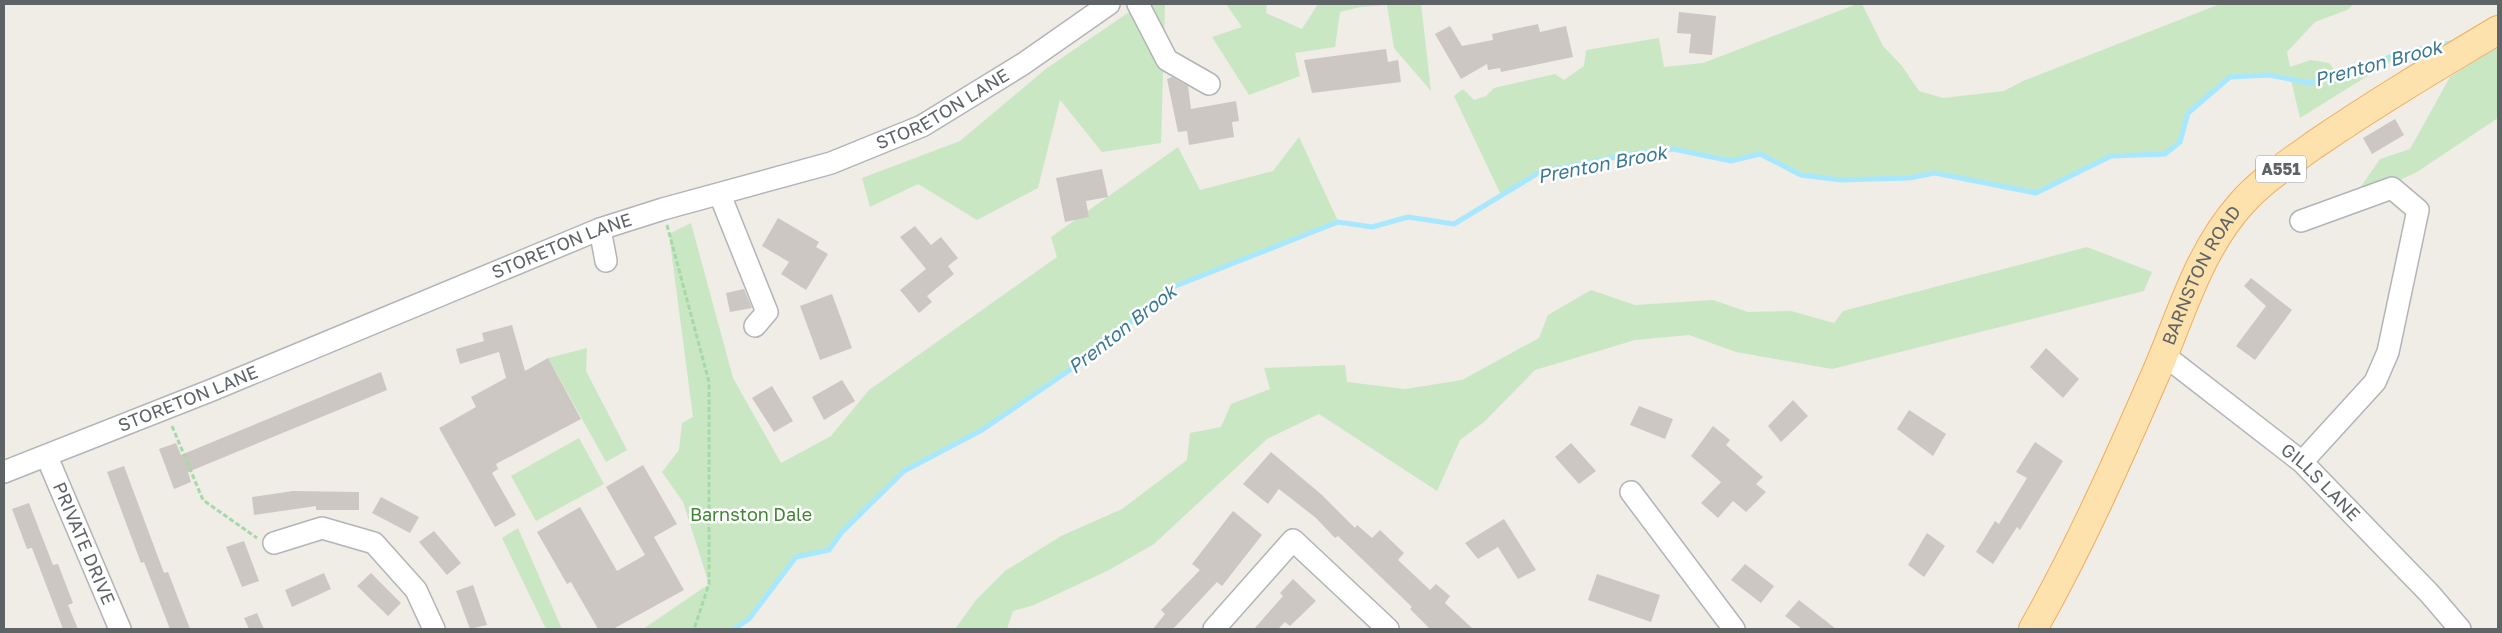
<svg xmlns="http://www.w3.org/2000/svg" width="2502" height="633" font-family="'Golos Text',sans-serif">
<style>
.green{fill:#cae7c3}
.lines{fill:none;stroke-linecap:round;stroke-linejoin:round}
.stream{stroke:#a8e8fe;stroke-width:5}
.building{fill:#ccc7c3}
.minor-casing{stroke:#b1b5b8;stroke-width:24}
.major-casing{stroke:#f1ad5e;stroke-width:30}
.path{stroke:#a6d9aa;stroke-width:3;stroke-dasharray:5 2.5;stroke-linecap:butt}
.minor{stroke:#fff;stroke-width:21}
.major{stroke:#fee2ad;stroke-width:28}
.labels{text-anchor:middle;stroke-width:5;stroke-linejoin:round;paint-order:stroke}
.shield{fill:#fff;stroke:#8e9294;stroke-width:1}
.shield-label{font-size:16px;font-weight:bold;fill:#5e6366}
.street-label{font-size:18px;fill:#5e6366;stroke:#fff}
.park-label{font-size:18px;fill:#408536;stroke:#fff}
.water-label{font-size:19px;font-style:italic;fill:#3b7896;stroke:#fff}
</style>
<rect width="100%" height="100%" fill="#f0ece6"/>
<!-- green -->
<path class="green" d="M1141 4H1165L1161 143 1102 152 1060 100 1038 188 977 220 918 184 870 207 862 178 960 141 1047 68Z
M1226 4H1267L1266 13 1302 29 1318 4H1421L1431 91 1394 48 1387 5 1361 7 1340 12 1335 47 1295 53 1300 76 1249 95 1212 37 1242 27Z
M1857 4H1862L1883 46 1902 66 1919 91 1943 98 2004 91 2023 81 2220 4H2354L2347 10 2315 22 2287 52 2290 67 2311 60 2329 63 2338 74 2406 52 2300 118 2291 80 2269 75 2230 77 2188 113 2180 142 2165 154 2111 156 2036 193 1935 173 1909 178 1841 180 1801 175 1760 154 1731 161 1673 149 1631 154 1540 172 1501 195 1454 96 1463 89 1474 100 1486 96 1494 88 1555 74 1564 80 1584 66 1586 50 1659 38 1664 67 1703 63Z
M2498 46V118L2417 172 2349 204 2380 159 2410 149 2450 77Z
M1299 137 1338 221 1173 287 1083 361 982 430 904 471 841 533 829 550 796 557 749 619 734 629H643L709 584 683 502 662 472 679 450 682 423 693 417 669 234 691 223 733 378 781 463 831 436 869 390 1057 257 1051 237 1178 147 1200 190 1273 171Z
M2087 247 2152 272 2144 291 1832 369 1736 352 1689 335 1635 340 1535 370 1484 422 1460 440 1437 491 1319 414 1267 439 1154 544 1109 570 1034 605 1013 611 1007 629H955L976 600 1005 571 1061 536 1122 509 1187 460 1190 433 1221 427 1231 404 1270 389 1264 368 1345 365 1347 382 1405 389 1462 380 1539 338 1548 315 1591 290 1635 305 1713 300 1748 312 1791 311 1834 323 1843 311Z
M587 348 586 371 627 450 606 462 548 358Z
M579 438 604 484 536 521 511 476Z
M518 528 562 629H546L502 538Z"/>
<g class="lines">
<!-- stream -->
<path class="stream" d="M734 629 749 619 796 557 829 550 841 533 904 471 982 430 1083 361 1173 287 1338 222 1372 227 1408 217 1454 224 1540 172 1631 154 1673 149 1731 161 1760 154 1801 175 1841 180 1909 178 1935 173 2036 193 2111 156 2165 154 2180 142 2188 113 2230 77 2269 75 2309 83 2406 52 2456 42"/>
</g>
<!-- building -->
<path class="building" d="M1679 12 1716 16 1712 55 1689 53 1691 34 1677 33Z
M1538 24 1540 32 1566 26 1573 57 1501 72 1500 68 1488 70 1487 64 1461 79 1435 34 1450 26 1462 46 1493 40 1492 34Z
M1386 49 1388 62 1398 60 1401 82 1312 93 1304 60Z
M1172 77 1188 86 1191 109 1236 101 1239 121 1232 122 1234 137 1189 145 1187 131 1178 132 1167 79Z
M2395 119 2404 135 2372 154 2363 138Z
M1102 169 1108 197 1086 201 1089 217 1065 222 1056 178Z
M778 218 819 242 816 247 828 254 806 290 781 274 789 262 762 246Z
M915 226 931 245 941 237 958 258 948 266 954 274 927 296 932 302 919 313 900 290 926 269 900 237Z
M2251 278 2292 310 2255 360 2236 346 2266 306 2244 286Z
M744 289 752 308 730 312 726 293Z
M832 294 852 348 820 360 800 306Z
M512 325 525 371 548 358 581 419 496 464 498 469 492 473 516 515 495 527 439 428 476 407 471 397 506 378 499 352 460 364 456 349 484 341 482 333Z
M2046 348 2079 379 2063 398 2030 367Z
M381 372 387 390 188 472 191 482 174 489 159 449 176 443 181 455Z
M842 380 855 401 824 420 812 397Z
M772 386 793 421 774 432 752 398Z
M1793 400 1808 416 1781 442 1768 426Z
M1639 406 1673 419 1665 439 1630 425Z
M1909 410 1946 434 1933 456 1897 429Z
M1713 426 1730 440 1726 445 1763 477 1756 484 1766 492 1746 512 1733 501 1718 518 1701 503 1721 482 1691 456Z
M2035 442 2063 461 2020 530 2017 527 1993 564 1976 552 1995 521 1999 524 2027 478 2016 472Z
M1571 443 1596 471 1579 484 1555 457Z
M1271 452 1322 495 1355 528 1357 525 1372 538 1380 530 1404 553 1398 560 1430 590 1436 584 1450 596 1445 603 1473 629H1430L1410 609 1412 607 1338 536 1335 538 1316 518 1279 489 1268 504 1243 484Z
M643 465 677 524 654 537 684 590 613 629H598L571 582 567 584 537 532 580 507 617 571 645 555 606 487Z
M124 466 164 573 168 572 190 629H170L144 562 141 563 107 472Z
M293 491 359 492V510H316V506L254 515 252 497Z
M381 497 419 517 410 533 372 513Z
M29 503 53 565 58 564 73 603 68 605 78 629H63L32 548 27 549 12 509Z
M1233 511 1262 535 1222 586 1217 582 1173 629H1153L1165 614 1161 610 1200 570 1192 564Z
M1504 519 1536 570 1518 579 1498 547 1478 559 1465 543Z
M434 531 461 563 447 575 419 542Z
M1927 533 1945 546 1924 577 1908 565Z
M244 541 259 581 242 587 226 547Z
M1745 564 1774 586 1761 603 1731 580Z
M324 573 331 589 292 607 285 590Z
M371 573 401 603 388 616 357 586Z
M1597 574 1660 595 1651 622 1588 600Z
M1293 579 1316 601 1290 626 1285 622 1278 629H1254L1283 596 1280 593Z
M473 585 487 625 470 629 456 591Z
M1799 600 1836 629H1802L1785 616Z
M257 613 264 629H249L244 618Z"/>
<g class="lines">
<defs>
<g id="minor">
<path d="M1138 4 1167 60 1209 84"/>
<path d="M720 195 767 312 755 326"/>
<path d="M2301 221 2392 188 2418 210 2388 352 2375 382 2302 462"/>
<path d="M600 229 606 261"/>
<path id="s1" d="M2164 355 2302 462 2430 594 2460 629"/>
<path id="s2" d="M47 457 120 629"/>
<path id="s3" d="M4 472 212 390 600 229 663 209 831 163 922 126 1023 64 1109 4"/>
<path d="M1631 492 1734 629"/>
<path d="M274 543 322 528 374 543 416 590 434 629"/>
<path d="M1214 629 1293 540 1388 629"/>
</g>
<g id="major">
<path id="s4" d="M2033 629C2080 546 2118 460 2156 373 2181 316 2198 252 2241 204 2262 180 2288 164 2314 145 2374 104 2436 67 2498 30"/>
</g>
</defs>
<!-- minor casing -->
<use href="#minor" class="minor-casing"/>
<!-- major casing -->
<use href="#major" class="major-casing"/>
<!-- path -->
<path class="path" d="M667 225 709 382V584L694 629
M172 426 203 500 257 538"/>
<!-- minor -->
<use href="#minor" class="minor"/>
<!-- major -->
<use href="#major" class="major"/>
</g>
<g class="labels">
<!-- shield labels -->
<rect class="shield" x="2256" y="155.5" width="50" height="27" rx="4"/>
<g class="shield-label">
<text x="2281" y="175">A551</text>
</g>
<!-- street labels -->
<g class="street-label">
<text dy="6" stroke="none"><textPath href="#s3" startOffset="1008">STORETON LANE</textPath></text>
<text dy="6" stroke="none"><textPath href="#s3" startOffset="602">STORETON LANE</textPath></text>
<text dy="6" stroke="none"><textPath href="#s4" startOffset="392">BARNSTON ROAD</textPath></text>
<text dy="6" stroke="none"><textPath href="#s3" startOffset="198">STORETON LANE</textPath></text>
<text dy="6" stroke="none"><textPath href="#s1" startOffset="202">GILLS LANE</textPath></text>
<text dy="6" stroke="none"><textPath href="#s2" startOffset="94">PRIVATE DRIVE</textPath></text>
</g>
<!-- park labels -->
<g class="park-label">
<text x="751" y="521">Barnston Dale</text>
</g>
<!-- water labels -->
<g class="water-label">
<text transform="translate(2378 63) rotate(-15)" y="7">Prenton Brook</text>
<text transform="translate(1602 164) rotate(-11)" y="7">Prenton Brook</text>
<text transform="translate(1122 329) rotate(-38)" y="7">Prenton Brook</text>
</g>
</g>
<!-- border -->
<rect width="2502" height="633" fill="none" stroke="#5e6366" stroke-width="10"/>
</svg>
